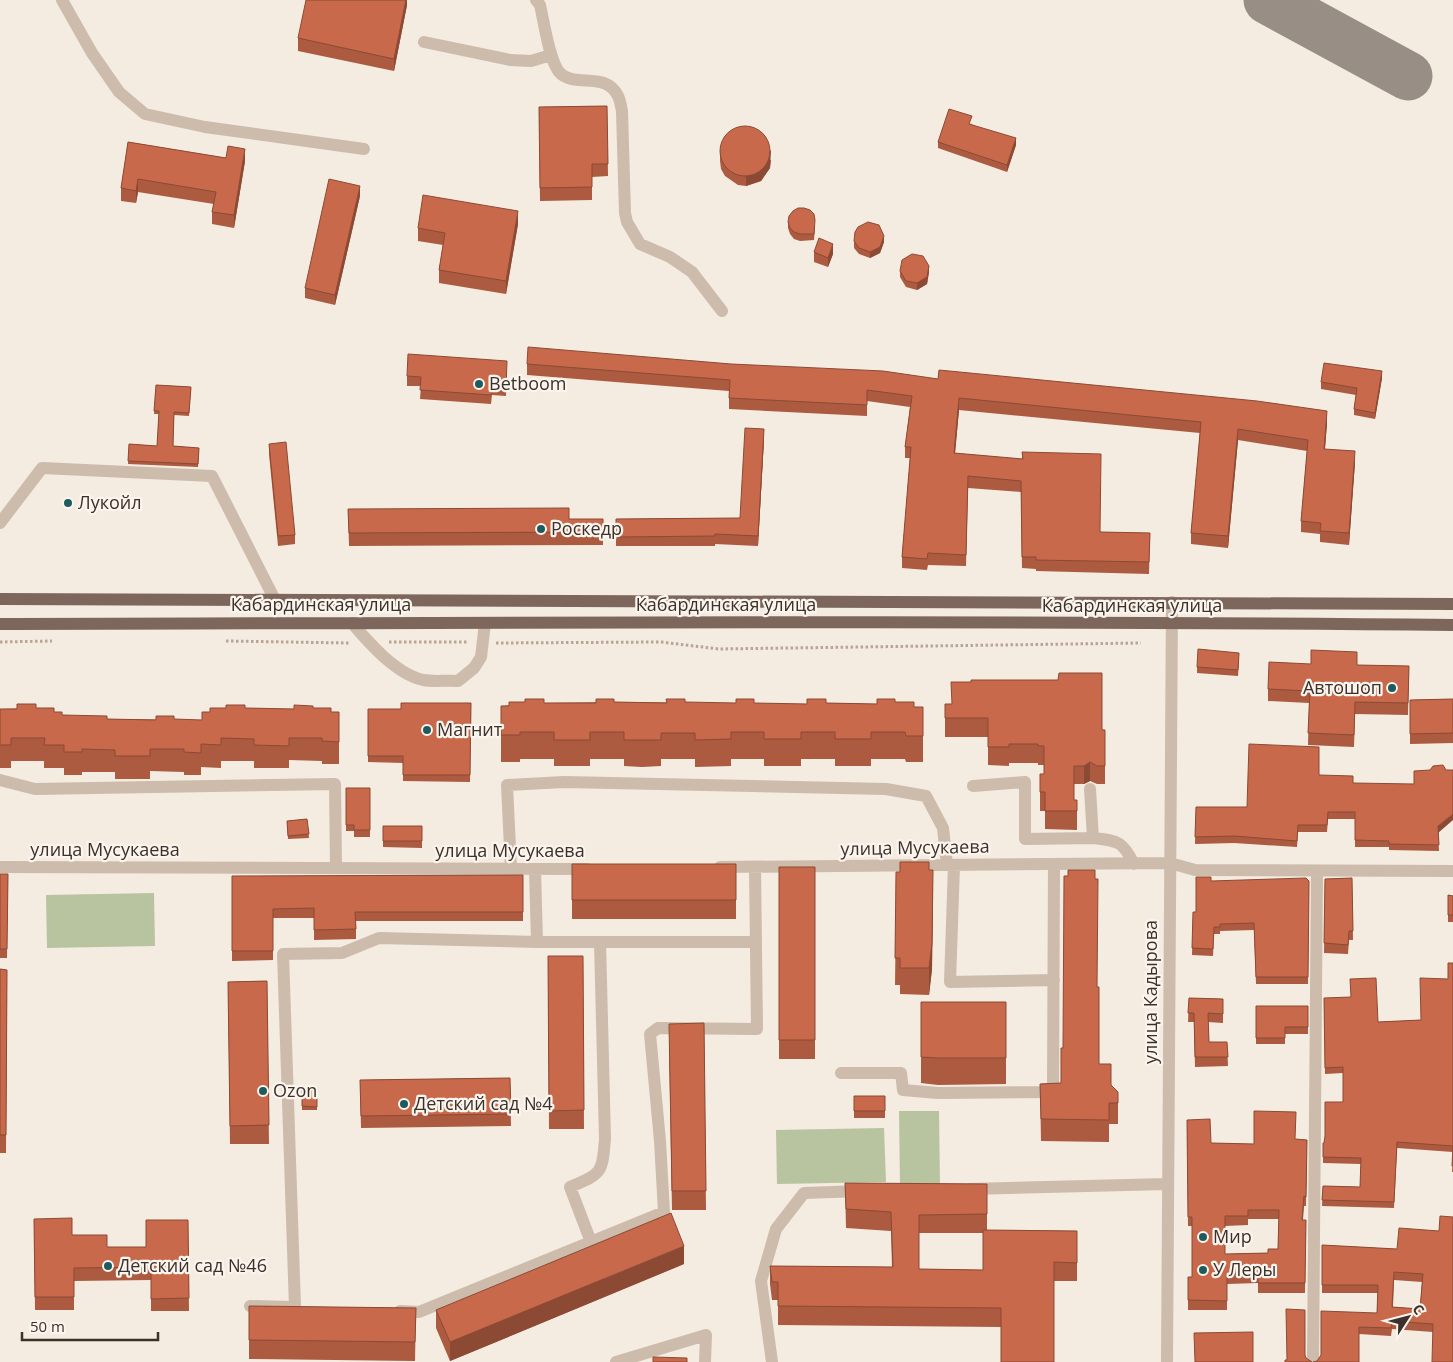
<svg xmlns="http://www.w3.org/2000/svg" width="1453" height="1362" font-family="'Open Sans',sans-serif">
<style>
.green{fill:#b8c4a0}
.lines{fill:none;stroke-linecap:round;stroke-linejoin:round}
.taxiway{stroke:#988e86;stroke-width:49}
.path{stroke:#b9a596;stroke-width:3;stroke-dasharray:2.5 2.5;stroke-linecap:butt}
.minor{stroke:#cdbbac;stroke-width:12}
.major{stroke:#7d675c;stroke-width:12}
.wall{fill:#ac5a40;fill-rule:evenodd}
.shaded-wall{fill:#8c4a34}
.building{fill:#c8694b;stroke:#8c4a34;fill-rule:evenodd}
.poi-dot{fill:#1f5a5e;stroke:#fbf5ee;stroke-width:2}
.labels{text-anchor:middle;stroke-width:4.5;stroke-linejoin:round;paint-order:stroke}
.poi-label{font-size:18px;fill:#3b302b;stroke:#fbf5ee;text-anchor:start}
.street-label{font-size:18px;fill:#3b302b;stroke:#fbf5ee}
</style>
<rect width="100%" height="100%" fill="#f4ebe1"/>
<!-- green -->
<path class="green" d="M154 893 155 946 47 948 46 895Z
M899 1111H939L940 1185H900Z
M884 1128 886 1182 777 1184 776 1130Z"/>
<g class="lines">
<!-- taxiway -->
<path class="taxiway" d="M1268 0 1408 76"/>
<!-- path -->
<path class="path" d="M226 641 349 643
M0 642 52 641
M389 642H468
M496 643 661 642 719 649 1141 643"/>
<!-- minor -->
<path class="minor" d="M62 0 92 53 119 92 145 114 205 127 364 149
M536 0 540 5C544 22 549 59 559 72 574 89 605 70 618 96 620 100 621 106 622 111L625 213 627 222 640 244 670 257 692 272 722 311
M424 42 510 60 531 61 551 55
M0 523 42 468 212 476 275 600
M352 623C369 643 396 674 423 680 434 682 447 680 458 681L474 668 481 657 485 623
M0 780 35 789 335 784 336 868
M973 786 1025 782V839L1093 838
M1090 789 1093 838C1117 841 1122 840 1134 864
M954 865 950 982 1054 980
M0 867 587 869
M720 867 1170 863 1195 870 1453 871
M511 869 507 785 564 782 886 789 926 796 943 828 947 865
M535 869 537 942H756
M841 1073H901L903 1090 938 1093 1053 1092 1054 864
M970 1189 1167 1184
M591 1242 570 1187C602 1173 602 1174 605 1139L600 942
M250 1306 293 1307
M295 1307 283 954 342 953 379 938 537 942
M400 1311 419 1312 664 1212 660 1141 650 1034 658 1028 757 1029 755 867
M616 1362 706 1335 705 1362
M772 1362 761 1281 776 1229 804 1193 862 1191
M1167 1362 1172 602
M1313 1362 1317 871"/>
<!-- major -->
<path class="major" d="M0 599 1453 604
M0 624C484 623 969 620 1453 625"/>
</g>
<!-- wall -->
<path class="wall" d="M407 0V5L394 71 298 51V38Z
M607 106 608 176 592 177V200L540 201 539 107Z
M972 123 971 124 1016 145 1007 172 938 148V142Z
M128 142 245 161 234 228 212 224V212L214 204 138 192 136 203 121 201V188Z
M720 151 771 160 770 168 761 181 746 186 738 185 725 176 721 169 720 161Z
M360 196 335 305 305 298V288Z
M788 222 815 227 814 240 800 241 794 239 790 234 788 228Z
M518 224 506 294 439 283V270L443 245 418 241V228Z
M854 241 884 242 880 253 870 258 859 254 854 248Z
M814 252 833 254 828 267 814 262Z
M900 271 929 272 927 284 917 290 906 287 900 277Z
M527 364H731L938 379 1327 423 1325 449 1355 462 1349 545 1320 542V534L1301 532V521L1307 451 1238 440 1228 548 1191 544V533L1200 433 959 410 955 453 1022 459V452L1101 532 1150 533 1149 574 1036 571V569L1022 568 1021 492 968 488 966 566 928 565 927 570 902 568V557L910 458H905V447L910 407 867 401V416L729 409V391L527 375Z
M507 370 506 396 492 395 491 404 420 399 421 386H407V376Z
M1382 378 1375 419 1354 415V409L1356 395 1321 389V382Z
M156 385 191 387 189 416 174 415 173 446 199 448 198 467 128 464 129 444 157 446 159 414H154Z
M764 439 758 546 715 544V546H616V519L740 518Z
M269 444 295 535V544L278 546 269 454Z
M348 509 569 519H603V545L349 546Z
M1239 659 1238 676 1197 673V667Z
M1357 665 1409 666 1408 715 1355 714 1354 747 1308 745 1309 703 1268 701V689Z
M1453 699V743L1410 744V700Z
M614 702 807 704 826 703 877 704 895 702 914 707H923V762H906L905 759H871V766H835V759H801V766H764V759H731V766L695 767V759H661V766L642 767 624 766V759H590V766H554V759H520V762H501V706L544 703Z
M471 703 470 782 403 781V763L368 762V709H401Z
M945 704 1105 730V784H1097L1090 781 1084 784H1074V800H1077V830L1045 829V811H1040V774H1044V765H1038V763H1009V766L988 765V737H945Z
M36 708 54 712 62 715 107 719 202 720 210 712 226 708H245L294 709 313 708 331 712H339V764H322V761L289 760V768H254V761H221V768L201 767V775H184V772L150 771V779H115V772H82V775H64V768H44V761H11V768H0V709Z
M1319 775 1353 783 1438 833 1439 851 1389 850V847H1355V819H1328L1327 832H1298L1297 847 1234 843 1195 844 1196 807H1247Z
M346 788H370V837H354V831H346Z
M307 819 309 838 288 839 287 821Z
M383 826H422V848L383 847Z
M572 864H736V919H572Z
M779 867H815V1059H779Z
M929 870 933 896 932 969 929 995 900 994V985H895L896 904Z
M0 874H8L7 958H0Z
M523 875V921H356V939L314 940V918H273V960L232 961V876Z
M1352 878 1353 940H1349L1348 954 1324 953 1325 879Z
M1211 881H1309L1308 984H1256L1254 930 1220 931V934H1214L1213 956 1192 955 1193 912H1196Z
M1448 895 1453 896V922H1448Z
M548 956H583L584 1129H549Z
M1453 963V1172H1452L1453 1152 1397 1148 1394 1208 1322 1206 1323 1186 1360 1187 1361 1164 1323 1163V1143H1324L1343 1102V1073L1325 1074 1324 998 1378 1022 1421 1020 1448 979Z
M0 969 7 970 6 1153H0Z
M267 981 269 1144H230L228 982Z
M1097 987 1099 1064 1111 1085 1118 1092V1124H1109V1142L1041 1141 1040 1084 1061 1083 1063 1048Z
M1189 998 1223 999V1023L1208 1022 1209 1042H1227L1228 1066 1195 1067 1194 1022H1188Z
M921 1002H1006V1084L938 1085 921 1083Z
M1256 1006H1308V1034H1285V1044H1256Z
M704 1023 706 1210H672L669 1042Z
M510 1078 511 1126 361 1128 360 1080Z
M302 1089H317V1110H302Z
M854 1096H885V1118H854Z
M1187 1120 1211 1143 1254 1144 1296 1139 1307 1140 1306 1206H1304L1303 1220H1306L1305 1293H1258V1283L1227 1284V1310H1188V1277H1192V1226H1188ZM1248 1219H1279L1278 1249 1268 1253 1225 1254V1226L1248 1225Z
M845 1183 987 1184V1230L1077 1231V1281H1054L1001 1327 778 1325V1300H772L770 1284V1266L892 1267 891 1231 846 1228ZM919 1233H983V1270L919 1269Z
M34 1219 72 1235 107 1247H146L188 1220 189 1311H151V1280L74 1281V1310H35Z
M1439 1231 1433 1332 1392 1329 1391 1336 1359 1334 1317 1361 1377 1313 1378 1293H1322V1245L1397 1249ZM1394 1280 1422 1282 1420 1309 1393 1307Z
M684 1264 450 1361 436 1328V1310Z
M249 1306 416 1308 415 1361 249 1359Z"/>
<!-- shaded-wall -->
<path class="shaded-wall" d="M406 0H407V5L394 71V59Z
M1016 138V145L1007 172V165Z
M245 149V161L234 228V215Z
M771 150 770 168 761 181 746 186V176Z
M138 179V192L136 203V191Z
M360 186V196L335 305V295Z
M518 211V224L506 294V281Z
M884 236V242L880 253 870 258V252Z
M833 244V254L828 267V258Z
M929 266V272L927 284 917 290V283Z
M1382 371V378L1375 419V413Z
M959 398V410L954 464V453Z
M1327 411V423L1324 460V449Z
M764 429V439L758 546V536Z
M1238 429V440L1228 548V536Z
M1355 451V462L1349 545V533Z
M1090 762V781L1084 784V766Z
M1453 814V820L1438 833V826Z
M933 870 932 969 929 995V968Z
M684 1246V1264L450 1361V1342Z"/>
<!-- building -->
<path class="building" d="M306 0H406L394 59 298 38Z
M607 106 608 164H592V187L540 188 539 107Z
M949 109 972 116 969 124 1016 138 1007 165 938 142Z
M720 151a25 25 0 1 1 50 0a25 25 0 1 1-50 0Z
M128 142 226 158 228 146 245 149 234 215 212 212 216 192 138 179 136 191 121 188Z
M329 179 360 186 335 295 305 288Z
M423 195 518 211 506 281 439 270 445 233 418 228Z
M798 208H804L810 210 814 214 815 220 814 234H800L794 232 790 228 788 222 789 216 793 211Z
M868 222 879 225 884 236 880 247 870 252 859 248 854 241 855 232 858 227Z
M819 238 833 244 828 258 814 252Z
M912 254 923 256 929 266 927 277 917 283 906 281 900 271 902 260Z
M528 347 731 364 883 371 938 379 939 370 1257 401 1327 411 1324 449 1355 451 1349 533 1320 531 1321 523 1301 521 1308 440 1238 429 1228 536 1191 533 1201 422 959 398 954 453 1023 459 1022 452 1101 454 1100 532 1150 533 1149 562 1036 560V557H1022L1021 481 968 476 966 555 928 553 927 559 902 557 911 447H905L912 396 867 390V405L729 398 730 380 527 364Z
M408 354 507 361 506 387 492 386 491 395 420 390 421 377 407 376Z
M1324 363 1382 371 1375 413 1354 409 1357 388 1321 382Z
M156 385 191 387 189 413 174 412 173 446 199 448 198 464 128 461 129 444 157 446 159 411H154Z
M745 428 764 429 758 536 715 534V536L616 537V519L740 518Z
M286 442 295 535 278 536 269 444Z
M569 508V519H603V532L349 533 348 509Z
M1198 649 1239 653 1238 670 1197 667Z
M1311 650 1357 652V665L1409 666 1408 703 1355 702 1354 735 1308 733 1310 691 1268 689 1269 662 1311 664Z
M1059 673H1102V730H1105V766H1097L1090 762 1084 766H1074V800H1077V811H1045V792H1040V774H1044V746H1038V744H1009V747H988V718H945V704H952L951 682H971V680H1058Z
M525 699H544V703H596V699H614V702L667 703 666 699H685V702L736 703V699H754V703L807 704V699H826V703L877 704V699H895V702H914V707H923V736H906L905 732H871V739H835V732H801V739H764V732H731V739L695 740V733H661V740H624V732H590V740H554V732H520V735H501V706H509V702H525Z
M1453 699V733L1410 734V700Z
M401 703H471L470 775H403V756H368V709H401Z
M17 704H36V708H54V712H62V715L107 716V719L156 720V716H174V719L202 720V712H210V708H226V705H245V708L294 709V705L313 706V708H331V712H339V742L322 741V738H289V746L254 745V739L221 738V745L201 744V753L184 752V749H150V756H115V750L82 749V752H64V745H44L45 738H11V745H0V709H17Z
M1249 744 1319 747V775L1353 776V783L1414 784V771L1430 770 1433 766 1443 765 1446 770H1453V814L1438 826 1439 845 1389 844V841L1355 840V812H1328L1327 825H1298L1297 841 1234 836 1195 837 1196 807H1247Z
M346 788H370V830H354V825H346Z
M307 819 309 834 288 836 287 821Z
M383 826H422V841H383Z
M900 862H929V870H933L932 943 929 968H900V958H895L896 872H900Z
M572 864H736V900H572Z
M779 867H815V1040H779Z
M1068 870H1095V879H1098L1097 987H1099V1064H1111V1085L1118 1092V1103H1109V1120L1041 1119 1040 1084 1061 1083V1048H1063L1064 876H1068Z
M0 874H8L7 949H0Z
M523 875V912H355L356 929 314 930V908L273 909V951H232V876Z
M1196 877H1211V881L1306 878 1309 881 1308 977H1256L1254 923 1220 924V927H1214L1213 949 1192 948 1193 912H1196Z
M1352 878 1353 931H1349L1348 945 1324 943 1325 879Z
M1448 895 1453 896V915H1448Z
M548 956H583L584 1110 549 1111Z
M1448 963H1453V1166H1452L1453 1146 1397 1142 1394 1202 1322 1200 1323 1186 1360 1187 1361 1158 1323 1157V1143H1324L1325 1136V1102H1343V1067L1325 1068 1324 998 1351 997 1350 979 1376 978 1378 1022 1421 1020 1420 978 1448 979Z
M0 969 7 970 6 1135H0Z
M267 981 269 1125 230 1126 228 982Z
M1189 998 1223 999V1014L1208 1013 1209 1042H1227L1228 1057H1195L1194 1013H1188Z
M921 1002H1006V1058H938L921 1057Z
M1256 1006H1308V1027H1285V1038H1256Z
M704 1023 706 1191H672L669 1024Z
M510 1078 511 1114 361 1116 360 1080Z
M302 1089H317V1107L302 1106Z
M854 1096H885V1111H854Z
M1254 1111 1296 1112 1295 1139 1307 1140 1306 1197 1304 1196 1302 1220H1306L1305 1283H1258V1274H1227V1301L1188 1300V1277H1192V1217H1188L1187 1120 1210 1119 1211 1143 1254 1144ZM1248 1210H1279L1278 1249H1268V1253L1225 1254V1216H1248Z
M845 1183 987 1184V1214L919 1215V1269L983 1270V1230L1077 1231V1263L1054 1262V1362H1001V1308L778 1306V1282H772L770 1266 893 1267 891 1212 846 1209Z
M671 1213 684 1246 450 1342 436 1310Z
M1440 1216 1453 1217V1362H1432L1433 1324 1392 1321 1391 1328 1359 1327V1362H1313L1317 1361 1321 1355V1311L1377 1313 1378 1285H1322V1245L1397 1249 1399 1228 1439 1231ZM1394 1272 1423 1274 1420 1309 1392 1307Z
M72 1218V1235H107V1247H146V1220H188L189 1298 151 1299V1267L74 1268V1297H35L34 1219Z
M249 1306 416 1308 415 1342 249 1340Z
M1286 1309 1305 1310V1355L1306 1358 1312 1362H1285V1360H1287Z
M1253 1332V1362H1195L1194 1333Z
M653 1357 687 1358V1362H653Z"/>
<!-- markers -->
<g class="poi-dot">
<circle cx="479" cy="384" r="5"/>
<circle cx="68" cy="503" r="5"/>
<circle cx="541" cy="529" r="5"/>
<circle cx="1392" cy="688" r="5"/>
<circle cx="427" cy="730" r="5"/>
<circle cx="263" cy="1091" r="5"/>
<circle cx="404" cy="1104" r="5"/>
<circle cx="1203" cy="1237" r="5"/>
<circle cx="108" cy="1266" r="5"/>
<circle cx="1203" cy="1270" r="5"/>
</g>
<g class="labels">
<!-- poi labels -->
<g class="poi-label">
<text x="489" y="390">Betboom</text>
<text x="78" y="509">Лукойл</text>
<text x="551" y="535">Роскедр</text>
<text x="1382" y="694" text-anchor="end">Автошоп</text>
<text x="437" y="736">Магнит</text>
<text x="273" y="1097">Ozon</text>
<text x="414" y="1110">Детский сад №4</text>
<text x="1213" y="1243">Мир</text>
<text x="118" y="1272">Детский сад №46</text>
<text x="1213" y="1276">У Леры</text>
</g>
<!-- street labels -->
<g class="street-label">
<text x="321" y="611">Кабардинская улица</text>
<text x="726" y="611">Кабардинская улица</text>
<text x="1132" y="612">Кабардинская улица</text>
<text transform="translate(915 848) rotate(-1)" y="6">улица Мусукаева</text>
<text x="105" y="856">улица Мусукаева</text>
<text x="510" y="857">улица Мусукаева</text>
<text transform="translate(1151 992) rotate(-90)" y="6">улица Кадырова</text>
</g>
</g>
<!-- north arrow -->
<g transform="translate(1408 1317) rotate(54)" stroke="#fbf5ee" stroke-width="4" paint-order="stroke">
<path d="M0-4L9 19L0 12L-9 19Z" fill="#3b302b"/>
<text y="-8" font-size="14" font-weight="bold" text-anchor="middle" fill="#3b302b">С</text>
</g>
<!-- scale -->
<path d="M22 1332v8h136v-8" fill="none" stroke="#3b302b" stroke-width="2.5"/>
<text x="30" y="1332" font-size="15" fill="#3b302b" stroke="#fbf5ee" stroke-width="4" paint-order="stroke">50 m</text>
</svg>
